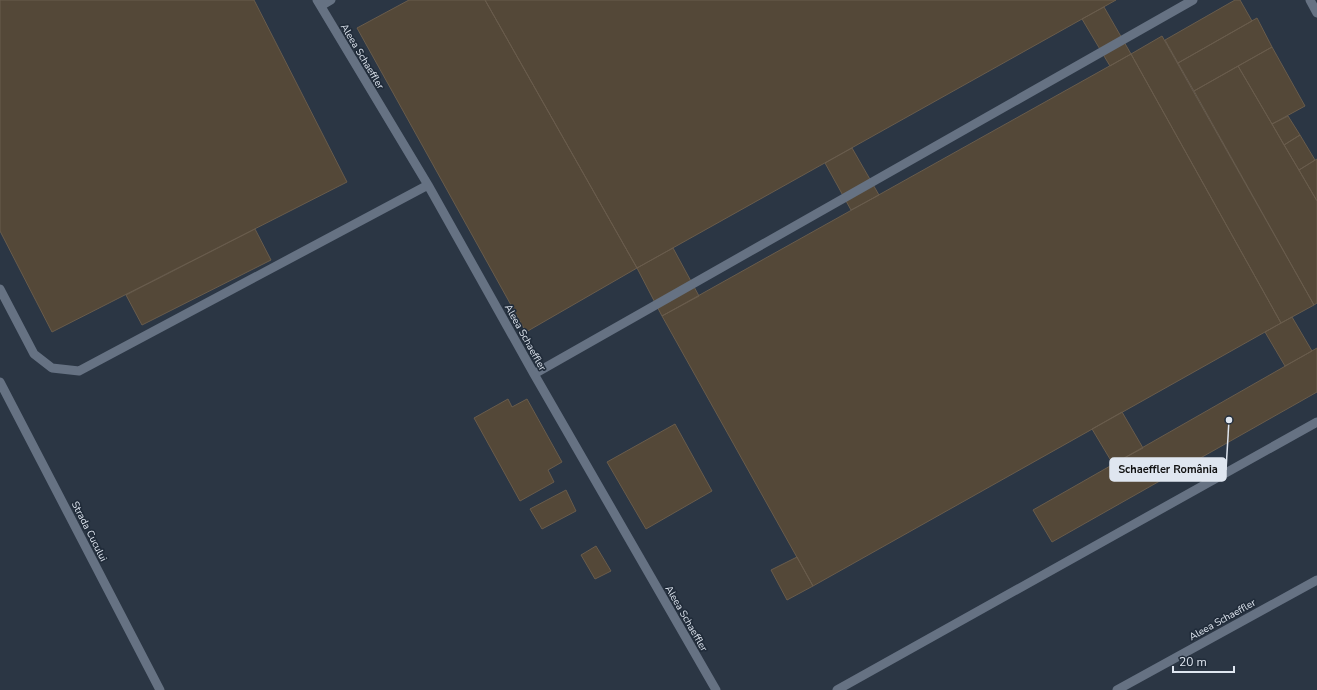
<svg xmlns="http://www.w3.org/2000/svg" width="1317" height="690" font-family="'Nunito Sans',sans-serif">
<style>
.building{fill:#544838;stroke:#695c4c}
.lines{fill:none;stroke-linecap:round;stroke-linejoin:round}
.lane{stroke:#667283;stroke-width:9}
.labels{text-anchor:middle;stroke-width:3.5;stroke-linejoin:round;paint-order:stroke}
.street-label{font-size:10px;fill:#dfe6f0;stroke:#212c3a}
.leader{fill:none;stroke:#dfe6f0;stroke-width:1.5}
.callout-dot{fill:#dfe6f0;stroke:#212c3a;stroke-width:1.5}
.callout{fill:#dfe6f0;stroke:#dfe6f0;stroke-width:1.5}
.callout-label{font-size:11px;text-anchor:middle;font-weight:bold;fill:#111}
</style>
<rect width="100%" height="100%" fill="#2b3644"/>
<!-- building -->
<path class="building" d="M0 0H254L347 182 52 332 0 231Z
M409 0H485L637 268 526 332 357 28Z
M485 0H1116L637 268Z
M1235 0H1240L1252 21 1178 63 1165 40Z
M1104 7 1131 54 1110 66 1082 19Z
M1257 18 1272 47 1194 91 1178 63Z
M1162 36 1314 305 1281 323 1131 54Z
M1272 47 1305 106 1272 124 1238 66Z
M1131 54 1281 323 813 586 662 316Z
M1238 66 1317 201V303L1314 305 1194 91Z
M1288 116 1300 135 1284 145 1272 124Z
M1300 135 1315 160 1299 170 1284 145Z
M852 148 879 195 851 210 825 163Z
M1317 159V201L1299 170Z
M255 229 271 260 142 325 126 295Z
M673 248 699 296 662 316 637 268Z
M1292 317 1312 351 1285 366 1265 332Z
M1317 348V392L1052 542 1033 510Z
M508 399 512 407 527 399 562 462 548 470 554 482 520 501 474 418Z
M1122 412 1143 448 1113 464 1092 429Z
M675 424 712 491 646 529 607 462Z
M566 490 576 511 542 529 530 509Z
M596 546 611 571 595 579 581 555Z
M797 557 813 586 787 600 771 570Z"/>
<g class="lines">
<!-- lane -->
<path class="lane" d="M317 0 428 185 534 374 716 690
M1310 0 1317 13
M321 6 331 0
M0 289 34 354 52 368 79 371 428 185
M534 374 1193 0
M0 382 160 690
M837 690 1317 422
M1117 690 1317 580"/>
</g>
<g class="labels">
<!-- street labels -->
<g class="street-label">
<text transform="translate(363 56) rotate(59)" y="4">Aleea Schaeffler</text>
<text transform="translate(526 337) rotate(61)" y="4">Aleea Schaeffler</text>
<text transform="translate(90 531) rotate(63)" y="4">Strada Cucului</text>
<text transform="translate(687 618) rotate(60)" y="4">Aleea Schaeffler</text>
<text transform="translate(1222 619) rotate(-29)" y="4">Aleea Schaeffler</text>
</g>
</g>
<!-- callouts -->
<path class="leader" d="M1229 420L1226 470"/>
<circle class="callout-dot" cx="1229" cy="420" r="4"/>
<rect class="callout" x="1110" y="458" width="116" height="23" rx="4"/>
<g class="callout-label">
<text x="1168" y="473">Schaeffler România</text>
</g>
<!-- scale -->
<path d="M1173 666v6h61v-6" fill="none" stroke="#dfe6f0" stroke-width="2"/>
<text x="1179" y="666" font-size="12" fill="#dfe6f0" stroke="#212c3a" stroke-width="3" paint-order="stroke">20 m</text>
</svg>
